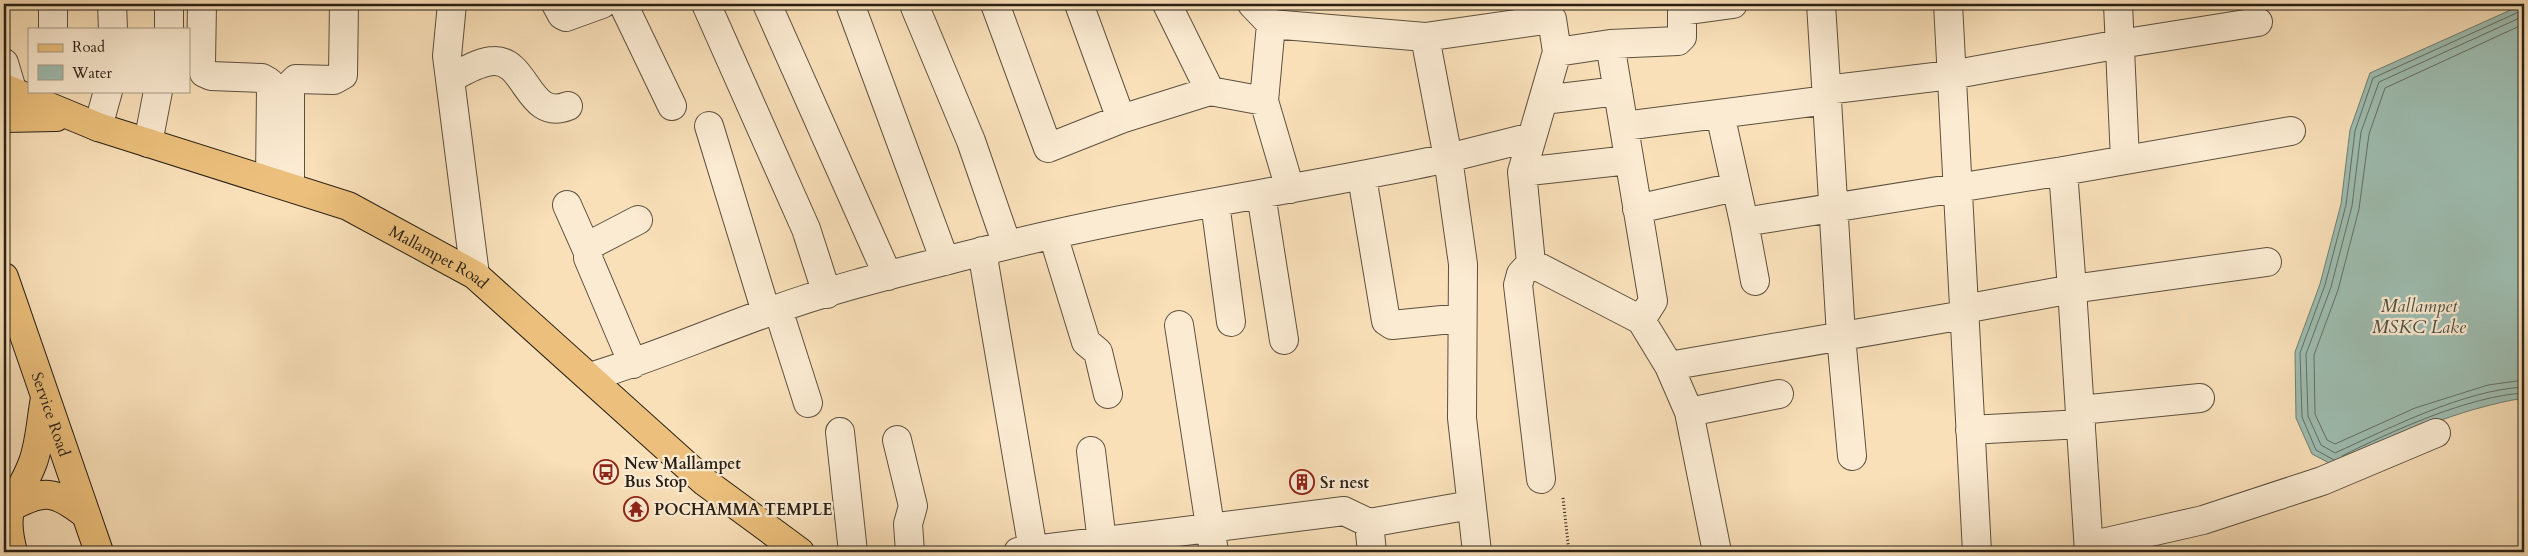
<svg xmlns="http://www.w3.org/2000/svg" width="2528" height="556" font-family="Cardo,serif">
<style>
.water{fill:#9ebdb1;stroke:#6f7e73}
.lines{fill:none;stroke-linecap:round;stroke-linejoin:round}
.shore{stroke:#646e64;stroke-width:1}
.minor-casing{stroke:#5d503f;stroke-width:30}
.major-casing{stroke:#292016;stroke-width:30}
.highway-casing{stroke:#292016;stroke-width:30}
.path{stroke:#292016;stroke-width:3;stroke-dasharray:1 2.5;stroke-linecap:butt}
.minor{stroke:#fbebd2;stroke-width:28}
.major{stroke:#ecc07c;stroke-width:28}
.highway{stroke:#ecc07c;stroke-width:28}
.labels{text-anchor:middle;stroke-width:4.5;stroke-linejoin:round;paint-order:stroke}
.street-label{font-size:16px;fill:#292016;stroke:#fbebd2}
.poi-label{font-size:16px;font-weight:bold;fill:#292016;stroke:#fbebd2;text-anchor:start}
.water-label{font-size:18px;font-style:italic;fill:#4c4f44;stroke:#fbebd2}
</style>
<rect width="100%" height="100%" fill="#f9e0b9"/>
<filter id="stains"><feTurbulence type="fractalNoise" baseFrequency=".004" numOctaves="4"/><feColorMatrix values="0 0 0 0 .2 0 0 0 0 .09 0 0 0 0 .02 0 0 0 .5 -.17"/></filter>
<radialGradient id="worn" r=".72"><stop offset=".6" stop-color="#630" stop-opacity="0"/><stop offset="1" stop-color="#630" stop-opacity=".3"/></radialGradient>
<!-- water -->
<path class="water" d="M2524 4V398C2457 409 2396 437 2335 466L2312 454 2296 418 2295 352 2320 284 2341 204 2350 130 2370 73Z"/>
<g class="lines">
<!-- shore -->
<path class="shore" d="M2524 16 2379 82 2361 132 2352 206 2331 287 2306 354 2308 416 2321 445 2335 453C2390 428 2464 390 2524 387
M2524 24 2385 88 2369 134 2359 209 2338 290 2314 355 2315 414 2327 440 2335 444 2415 408 2488 385 2524 380
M2342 456C2392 431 2469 396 2524 393
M2334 460 2316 450 2302 417 2300 353 2325 285 2346 205 2355 131 2373 78 2521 11 2524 6"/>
<defs>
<path id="minor" d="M53 4V29
M112 4 113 29
M202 4 201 63 204 73 211 76 262 78 269 82 271 87 270 181
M452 4 447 56 475 275
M556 4 562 15 566 17 602 4
M623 4 672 106
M706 4 806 229 827 294
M767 4 888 276
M850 4 945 261
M995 4 1048 148 1121 119 1210 91
M1079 4 1121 119
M1167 4 1210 91 1264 101
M1252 4 1271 24 1425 37 1552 19 1557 52 1522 172 1531 263 1521 274 1518 285 1541 479
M1821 4 1827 100
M1948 4 1977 552
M2118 4 2125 160
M915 7 971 141 1007 245
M1271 24 1264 101 1290 189
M169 29V4
M1425 37 1448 158 1532 137
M1610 44 1653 301 1641 320
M1557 52 1610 44 1678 41 1682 37V11L1733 4
M4 63 13 93
M450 78C463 72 480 61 494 61 527 60 528 122 568 106
M1826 90 1951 75 2120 44 2258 22
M1543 100 1618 91
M1720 114 1744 222 2063 171 2291 131
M709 126 766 312
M1624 126 1827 100 1841 336 1852 456
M98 127 108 91
M148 143 158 91
M2063 171 2072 289 2267 262
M1522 172 1629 160
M1362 177 1386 321 1392 325 1462 318
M290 187V85L296 79 334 80 343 75 344 4
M1261 194 1284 340
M1215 203 1231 322
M567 205 587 250
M1637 209 1735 187
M1744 222 1755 281
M1053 235 1086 342 1098 352 1108 394
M982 251 1033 550
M1531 263 1641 320 1669 366 1689 412 1717 552
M778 309 808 403
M1964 309 2072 289 2089 552
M1179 325 1214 552
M633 364 588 258 590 245 638 220
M1669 366 1964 315
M590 377C650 359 707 334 766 313 835 287 909 270 980 252 1134 212 1293 191 1448 158L1463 264 1462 418 1477 552
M2080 410 2200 398
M1689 412 1779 394
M1970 430 2081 424
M840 432 853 552
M897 440 913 506 908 524 910 552
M1091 451 1102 542
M1369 523 1372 552
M2089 546 2203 520 2322 481 2436 433
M1018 552 1344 511 1369 523 1471 505"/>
<g id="major">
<path id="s1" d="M4 88 98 127 348 206 475 275 705 482 800 552"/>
<path d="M4 118 56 117"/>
<path id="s2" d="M4 277 99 552"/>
</g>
<path id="highway" d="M9 508C44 489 54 490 85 514
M13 552C0 502 18 503 33 462 40 443 41 419 45 398"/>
</defs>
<!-- minor casing -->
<use href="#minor" class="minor-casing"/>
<!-- major casing -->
<use href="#major" class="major-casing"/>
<!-- highway casing -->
<use href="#highway" class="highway-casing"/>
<!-- path -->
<path class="path" d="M1563 498 1569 552"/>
<!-- minor -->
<use href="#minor" class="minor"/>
<!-- major -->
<use href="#major" class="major"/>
<!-- highway -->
<use href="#highway" class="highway"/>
</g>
<!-- icons -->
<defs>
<symbol id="bus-ring" viewBox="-11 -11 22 22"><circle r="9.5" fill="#fbebd2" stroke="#8f2418" stroke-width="1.5"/><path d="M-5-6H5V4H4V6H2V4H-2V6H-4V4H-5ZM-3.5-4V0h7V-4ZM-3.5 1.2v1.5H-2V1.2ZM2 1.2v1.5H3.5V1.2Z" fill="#8f2418"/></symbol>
<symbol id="building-ring" viewBox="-11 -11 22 22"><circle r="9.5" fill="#fbebd2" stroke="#8f2418" stroke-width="1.5"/><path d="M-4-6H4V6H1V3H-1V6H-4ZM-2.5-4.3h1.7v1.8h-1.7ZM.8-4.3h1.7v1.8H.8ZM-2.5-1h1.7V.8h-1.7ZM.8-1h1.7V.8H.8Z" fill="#8f2418"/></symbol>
<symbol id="temple-ring" viewBox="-11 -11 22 22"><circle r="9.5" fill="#fbebd2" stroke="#8f2418" stroke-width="1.5"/><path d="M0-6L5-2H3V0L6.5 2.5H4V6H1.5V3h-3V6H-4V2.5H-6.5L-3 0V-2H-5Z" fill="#8f2418"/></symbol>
</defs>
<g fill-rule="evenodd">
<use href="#bus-ring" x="592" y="458" width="28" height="28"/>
<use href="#building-ring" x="1288" y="468" width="28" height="28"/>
<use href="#temple-ring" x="622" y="495" width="28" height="28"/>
</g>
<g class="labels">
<!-- street labels -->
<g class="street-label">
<text dy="6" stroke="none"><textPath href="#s1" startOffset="468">Mallampet Road</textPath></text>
<text dy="6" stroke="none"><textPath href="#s2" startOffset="145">Service Road</textPath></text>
</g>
<!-- poi labels -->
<g class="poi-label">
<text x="624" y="469">New Mallampet<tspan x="624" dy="18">Bus Stop</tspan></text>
<text x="1320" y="488">Sr nest</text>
<text x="654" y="515">POCHAMMA TEMPLE</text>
</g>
<!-- water labels -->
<g class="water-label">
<text x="2419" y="312">Mallampet<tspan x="2419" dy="21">MSKC Lake</tspan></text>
</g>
</g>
<!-- margin -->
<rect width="2528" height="556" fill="none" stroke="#f9e0b9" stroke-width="20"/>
<rect x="5" y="5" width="2518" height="546" fill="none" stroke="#292016" stroke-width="2.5"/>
<rect x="10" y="10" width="2508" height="536" fill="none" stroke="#292016"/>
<!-- legend -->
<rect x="28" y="28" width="162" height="65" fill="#fbebd2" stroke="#a79a87"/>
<rect x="38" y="44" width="25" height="8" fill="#ecc07c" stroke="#a79a87"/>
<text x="72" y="52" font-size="15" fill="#292016">Road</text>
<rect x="38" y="65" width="25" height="15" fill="#9ebdb1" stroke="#a79a87"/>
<text x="72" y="78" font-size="15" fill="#292016">Water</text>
<rect width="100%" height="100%" filter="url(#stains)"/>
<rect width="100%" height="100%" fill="url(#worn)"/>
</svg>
